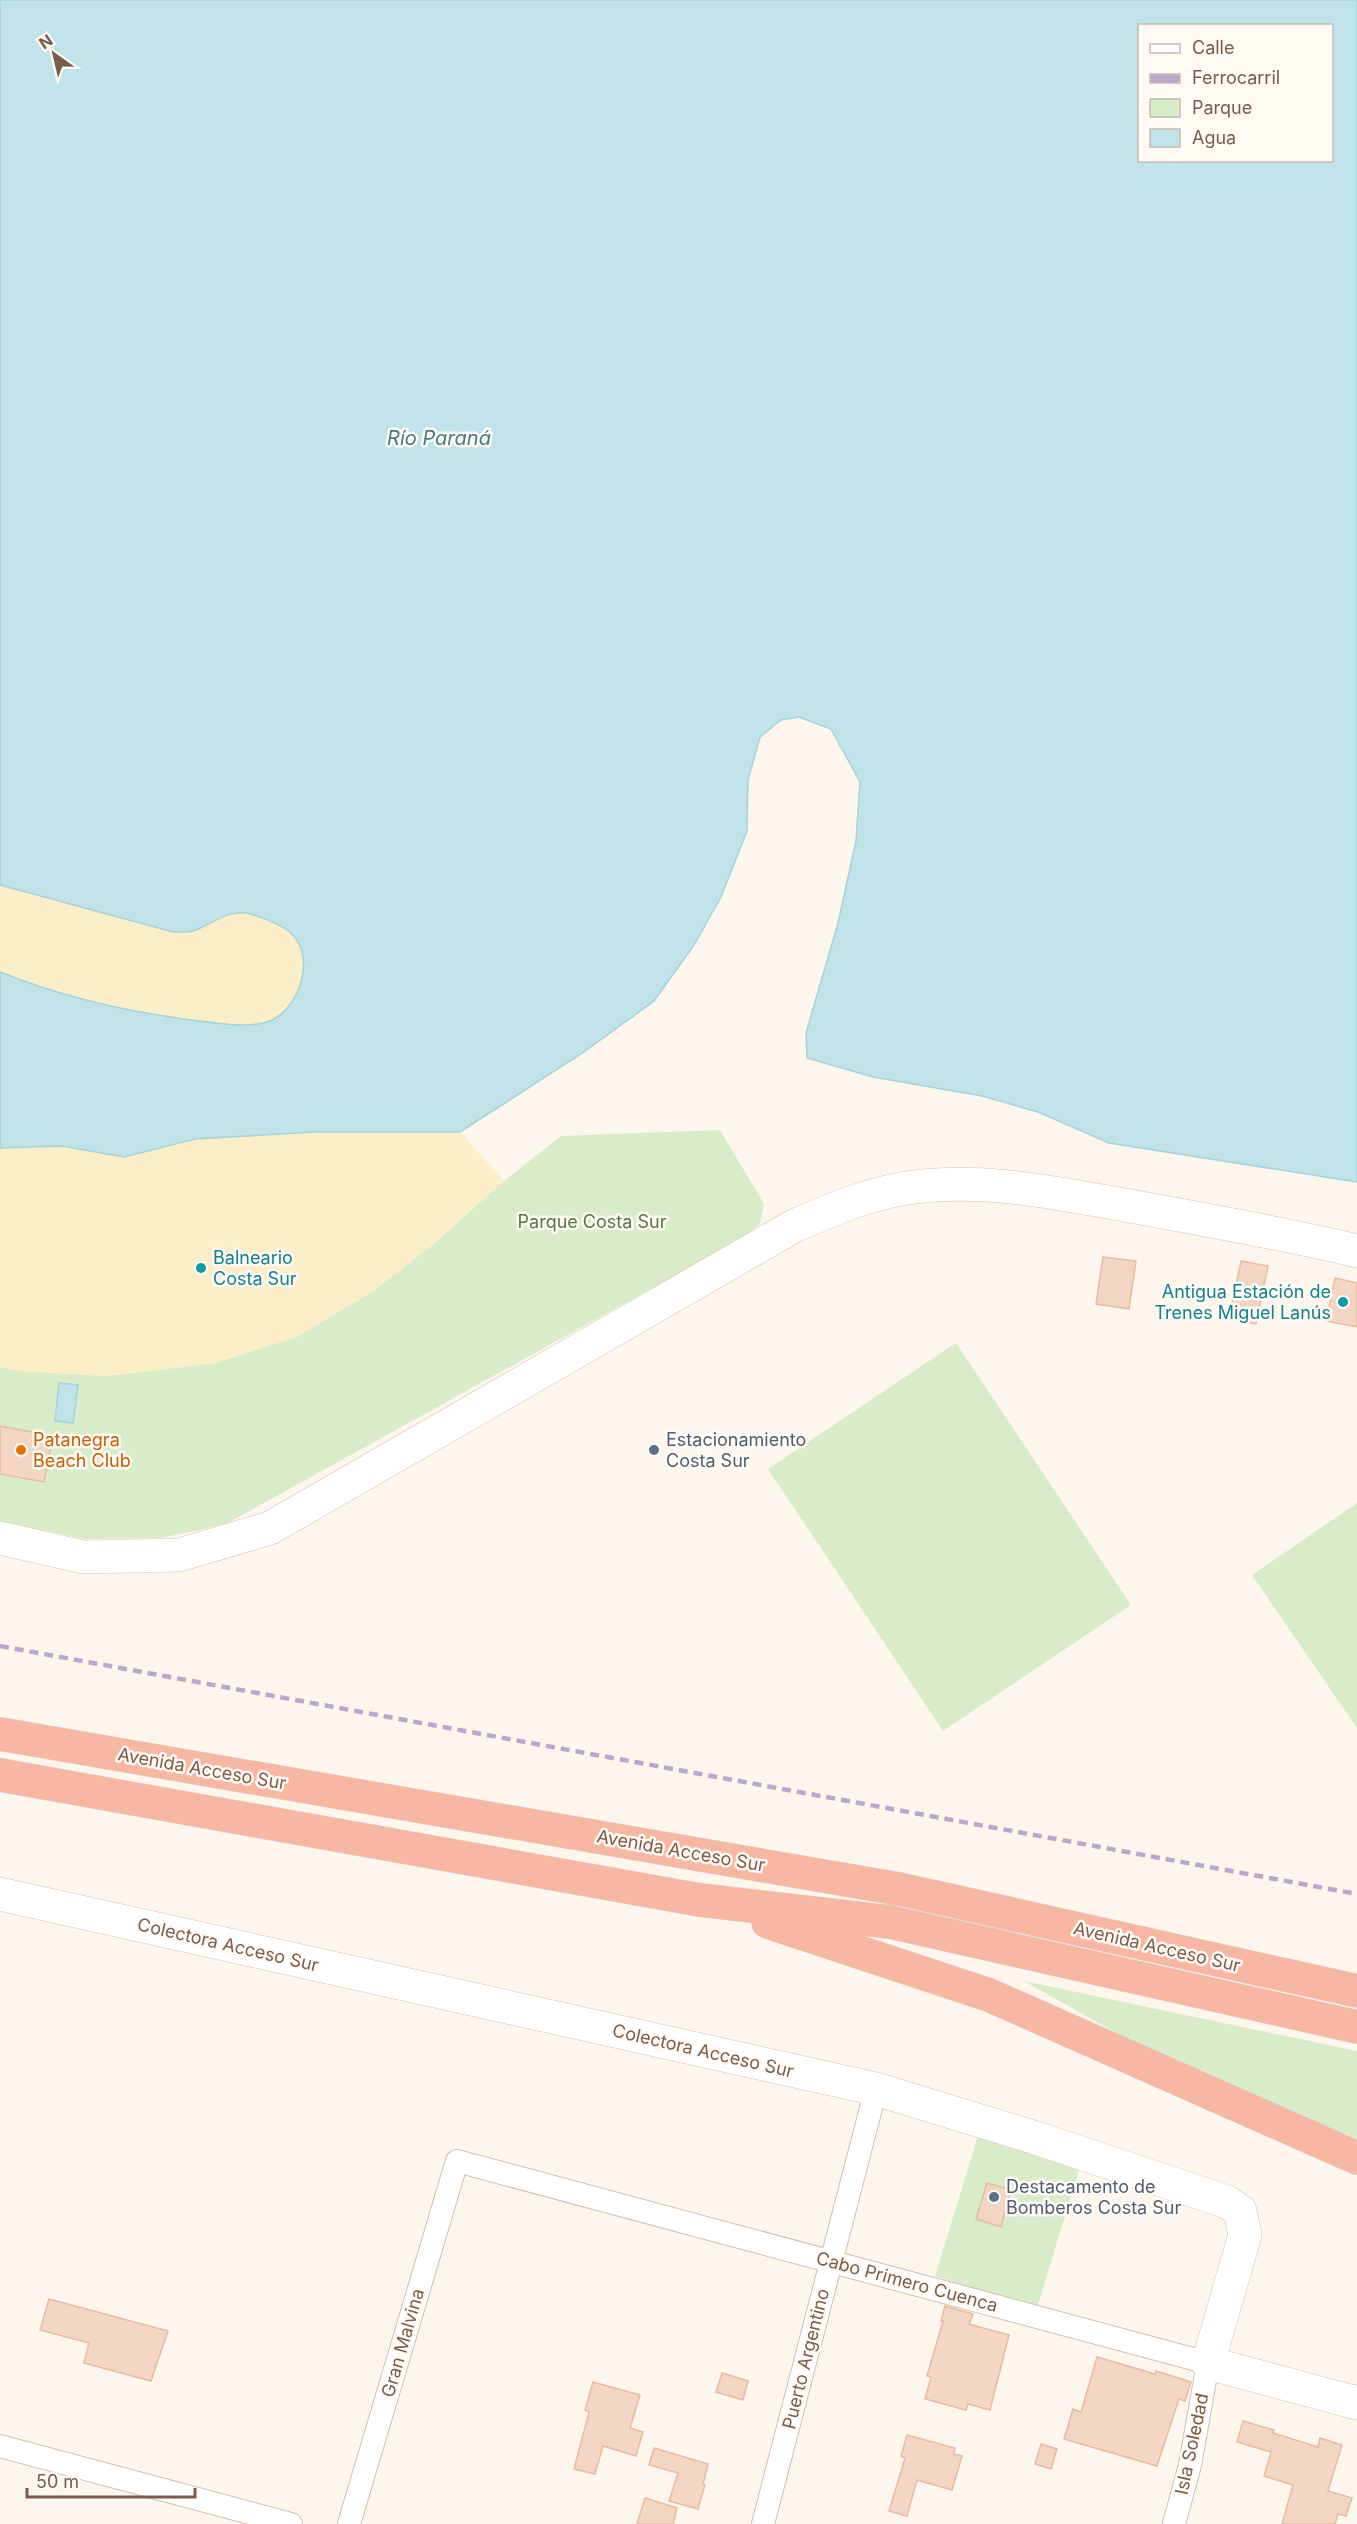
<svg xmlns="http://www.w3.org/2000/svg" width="1357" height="2524" font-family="Inter,sans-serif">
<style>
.green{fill:#d8ecc9}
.sand{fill:#fcefc7}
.water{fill:#bfe3e8;stroke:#a5d3da;stroke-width:1.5;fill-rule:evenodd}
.building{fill:#f3d5c3;stroke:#e6bba3;stroke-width:1.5}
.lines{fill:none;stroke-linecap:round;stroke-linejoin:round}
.street-casing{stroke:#d1beb0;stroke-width:24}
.secondary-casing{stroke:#d6c0b0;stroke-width:34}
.highway-casing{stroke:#dad1cd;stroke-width:34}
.street{stroke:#fff;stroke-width:22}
.secondary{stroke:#fff;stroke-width:33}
.highway{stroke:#f7b7a3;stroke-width:33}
.rail{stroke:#b9a8c9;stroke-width:4.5;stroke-dasharray:9 6;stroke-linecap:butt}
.culture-dot{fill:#0f9aa8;stroke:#fffaf3;stroke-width:2}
.food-dot{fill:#e8710a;stroke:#fffaf3;stroke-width:2}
.service-dot{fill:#5c6f8a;stroke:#fffaf3;stroke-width:2}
.labels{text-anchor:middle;stroke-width:5;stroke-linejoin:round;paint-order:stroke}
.park-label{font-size:18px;fill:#537a41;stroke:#fffaf3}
.culture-label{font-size:18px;fill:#0d838f;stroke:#fffaf3;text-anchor:start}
.food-label{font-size:18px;fill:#c56008;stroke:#fffaf3;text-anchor:start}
.service-label{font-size:18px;fill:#4e5e75;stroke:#fffaf3;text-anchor:start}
.street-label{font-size:18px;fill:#7a5c4d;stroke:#fffaf3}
.water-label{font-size:20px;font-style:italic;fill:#437c86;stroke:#fffaf3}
</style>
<rect width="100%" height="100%" fill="#fdf6ec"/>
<!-- green -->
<path class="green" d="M720 1130 764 1204 760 1224 741 1239 226 1524 161 1538 85 1539 0 1521V1367L22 1371 105 1376 216 1363 430 1247 504 1181 561 1136Z
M956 1343 1131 1605 943 1731 768 1469Z
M1357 1503V1728L1252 1575Z
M1024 1981 1357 2051V2139L1164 2060Z
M978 2136 1080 2167 1037 2308 935 2276Z"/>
<!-- sand -->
<path class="sand" d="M0 885 173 932C180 932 189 933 196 930 214 923 230 908 251 914 263 918 283 925 292 934 318 960 296 1017 263 1023 244 1027 227 1024 208 1022 137 1014 67 999 0 972Z
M315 1132H460L504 1181 430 1247 375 1290 297 1337 216 1363 105 1376 22 1371 0 1367V1148L62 1146 124 1157 195 1139Z"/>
<!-- water -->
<path class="water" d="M0 0H1357V1182L1109 1143 1038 1112 982 1096 873 1077 807 1058 806 1033 838 923 856 841 860 782 831 729 799 717 781 720 760 737 748 780 747 831 721 897 694 945 654 1001 584 1052 460 1132H315L195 1139 124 1157 62 1146 0 1148V972C67 999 137 1014 208 1022 227 1024 244 1027 263 1023 296 1017 318 960 292 934 283 925 263 918 251 914 230 908 214 923 196 930 189 933 180 932 173 932L0 885ZM1140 26H1332V160H1140Z
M59 1383 78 1385 73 1423 55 1421Z"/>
<!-- building -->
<path class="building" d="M1103 1257 1136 1261 1129 1309 1096 1304Z
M1241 1261 1268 1266 1256 1324 1229 1319Z
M1335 1278 1357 1283V1327L1326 1321Z
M0 1426 53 1436 44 1482 0 1474Z
M987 2183 1011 2190 1001 2227 976 2219Z
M49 2299 168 2331 151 2381 84 2363 89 2343 40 2330Z
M945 2306 973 2314 969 2324 1009 2335 990 2410 968 2404 966 2410 925 2399 931 2377 927 2376 943 2321H941Z
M1097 2357 1155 2374 1156 2371 1191 2382 1185 2401 1179 2399 1157 2466 1064 2439 1073 2409 1081 2412Z
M722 2373 748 2381 743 2400 716 2392Z
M593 2382 640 2395 630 2428 643 2432 636 2456 603 2446 595 2474 574 2469 589 2412 585 2410Z
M1243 2421 1274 2430 1273 2433 1318 2447 1320 2438 1342 2445 1328 2491 1352 2498 1346 2516 1338 2514 1335 2524H1282L1293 2485 1264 2476 1271 2452 1237 2442Z
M907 2435 955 2448 954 2454 962 2456 952 2490 917 2480 907 2516 889 2511 905 2458 901 2456Z
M1041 2444 1057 2449 1051 2469 1035 2464Z
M654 2448 708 2464 703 2484 705 2485 698 2509 669 2501 678 2473 649 2465Z
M645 2498 677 2508 673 2524H637Z"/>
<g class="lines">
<defs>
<path id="street" d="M0 2446 291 2524
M349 2524 457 2161 1208 2363 1190 2465 1174 2524
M763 2524 876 2089"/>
<path id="secondary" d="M0 1538 83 1557 179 1555 270 1528 794 1226C835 1208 877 1190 923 1186 992 1179 1062 1194 1130 1206 1206 1220 1282 1233 1357 1251
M0 1894 876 2089 1033 2137 1227 2202 1240 2211 1245 2235 1208 2363 1357 2403"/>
<path id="highway" d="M0 1734 899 1889 1357 1991
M0 1775 700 1900 890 1922 1357 2027
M768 1922 989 1995 1357 2158"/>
</defs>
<!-- street casing -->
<use href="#street" class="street-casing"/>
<!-- secondary casing -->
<use href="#secondary" class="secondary-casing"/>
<!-- highway casing -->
<use href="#highway" class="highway-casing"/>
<!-- street -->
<use href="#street" class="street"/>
<!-- secondary -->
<use href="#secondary" class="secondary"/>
<!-- highway -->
<use href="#highway" class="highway"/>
<!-- rail -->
<path class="rail" d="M0 1646 1357 1894"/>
</g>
<!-- markers -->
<g class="culture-dot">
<circle cx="201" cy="1268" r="6"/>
<circle cx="1343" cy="1302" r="6"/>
</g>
<circle class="food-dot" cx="21" cy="1450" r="6"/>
<g class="service-dot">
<circle cx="654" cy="1450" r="6"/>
<circle cx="994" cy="2197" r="6"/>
</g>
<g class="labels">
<!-- park labels -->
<g class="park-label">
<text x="592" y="1228">Parque Costa Sur</text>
</g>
<!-- culture labels -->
<g class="culture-label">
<text x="213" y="1264">Balneario<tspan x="213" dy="21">Costa Sur</tspan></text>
<text x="1331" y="1298" text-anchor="end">Antigua Estación de<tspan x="1331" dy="21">Trenes Miguel Lanús</tspan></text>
</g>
<!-- food labels -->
<g class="food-label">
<text x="33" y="1446">Patanegra<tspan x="33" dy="21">Beach Club</tspan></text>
</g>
<!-- service labels -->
<g class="service-label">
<text x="666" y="1446">Estacionamiento<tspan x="666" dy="21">Costa Sur</tspan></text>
<text x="1006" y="2193">Destacamento de<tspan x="1006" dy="21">Bomberos Costa Sur</tspan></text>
</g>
<!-- street labels -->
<g class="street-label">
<text transform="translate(202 1769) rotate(10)" y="6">Avenida Acceso Sur</text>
<text transform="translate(681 1851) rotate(10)" y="6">Avenida Acceso Sur</text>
<text transform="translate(228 1945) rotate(13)" y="6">Colectora Acceso Sur</text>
<text transform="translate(1157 1947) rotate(13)" y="6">Avenida Acceso Sur</text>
<text transform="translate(703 2051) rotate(13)" y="6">Colectora Acceso Sur</text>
<text transform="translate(907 2282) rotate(15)" y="6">Cabo Primero Cuenca</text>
<text transform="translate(403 2343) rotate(-74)" y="6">Gran Malvina</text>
<text transform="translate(806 2359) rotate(-76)" y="6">Puerto Argentino</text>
<text transform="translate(1192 2444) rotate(-78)" y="6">Isla Soledad</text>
</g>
<!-- water labels -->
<g class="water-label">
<text x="439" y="445">Río Paraná</text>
</g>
</g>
<!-- legend -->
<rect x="1138" y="24" width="195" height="138" fill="#fffaf3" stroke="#cabbb1" stroke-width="1.5"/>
<rect x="1150" y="44" width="30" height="9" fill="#ffffff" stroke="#cabbb1" stroke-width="1.5"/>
<text x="1192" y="54" font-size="18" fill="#7a5c4d">Calle</text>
<rect x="1150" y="74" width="30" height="9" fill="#b9a8c9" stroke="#cabbb1" stroke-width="1.5"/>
<text x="1192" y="84" font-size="18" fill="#7a5c4d">Ferrocarril</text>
<rect x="1150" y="99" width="30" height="18" fill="#d8ecc9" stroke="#cabbb1" stroke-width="1.5"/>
<text x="1192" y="114" font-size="18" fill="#7a5c4d">Parque</text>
<rect x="1150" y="129" width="30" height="18" fill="#bfe3e8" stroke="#cabbb1" stroke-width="1.5"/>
<text x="1192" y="144" font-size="18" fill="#7a5c4d">Agua</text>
<!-- north arrow -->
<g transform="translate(54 54) rotate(326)" stroke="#fffaf3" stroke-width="4.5" paint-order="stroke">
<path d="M0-4.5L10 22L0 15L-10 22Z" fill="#7a5c4d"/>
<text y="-9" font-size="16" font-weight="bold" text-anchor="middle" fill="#7a5c4d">N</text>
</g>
<!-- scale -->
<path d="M27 2488v9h168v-9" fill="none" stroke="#7a5c4d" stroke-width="3"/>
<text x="36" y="2488" font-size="18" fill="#7a5c4d" stroke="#fffaf3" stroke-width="4.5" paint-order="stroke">50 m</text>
</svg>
